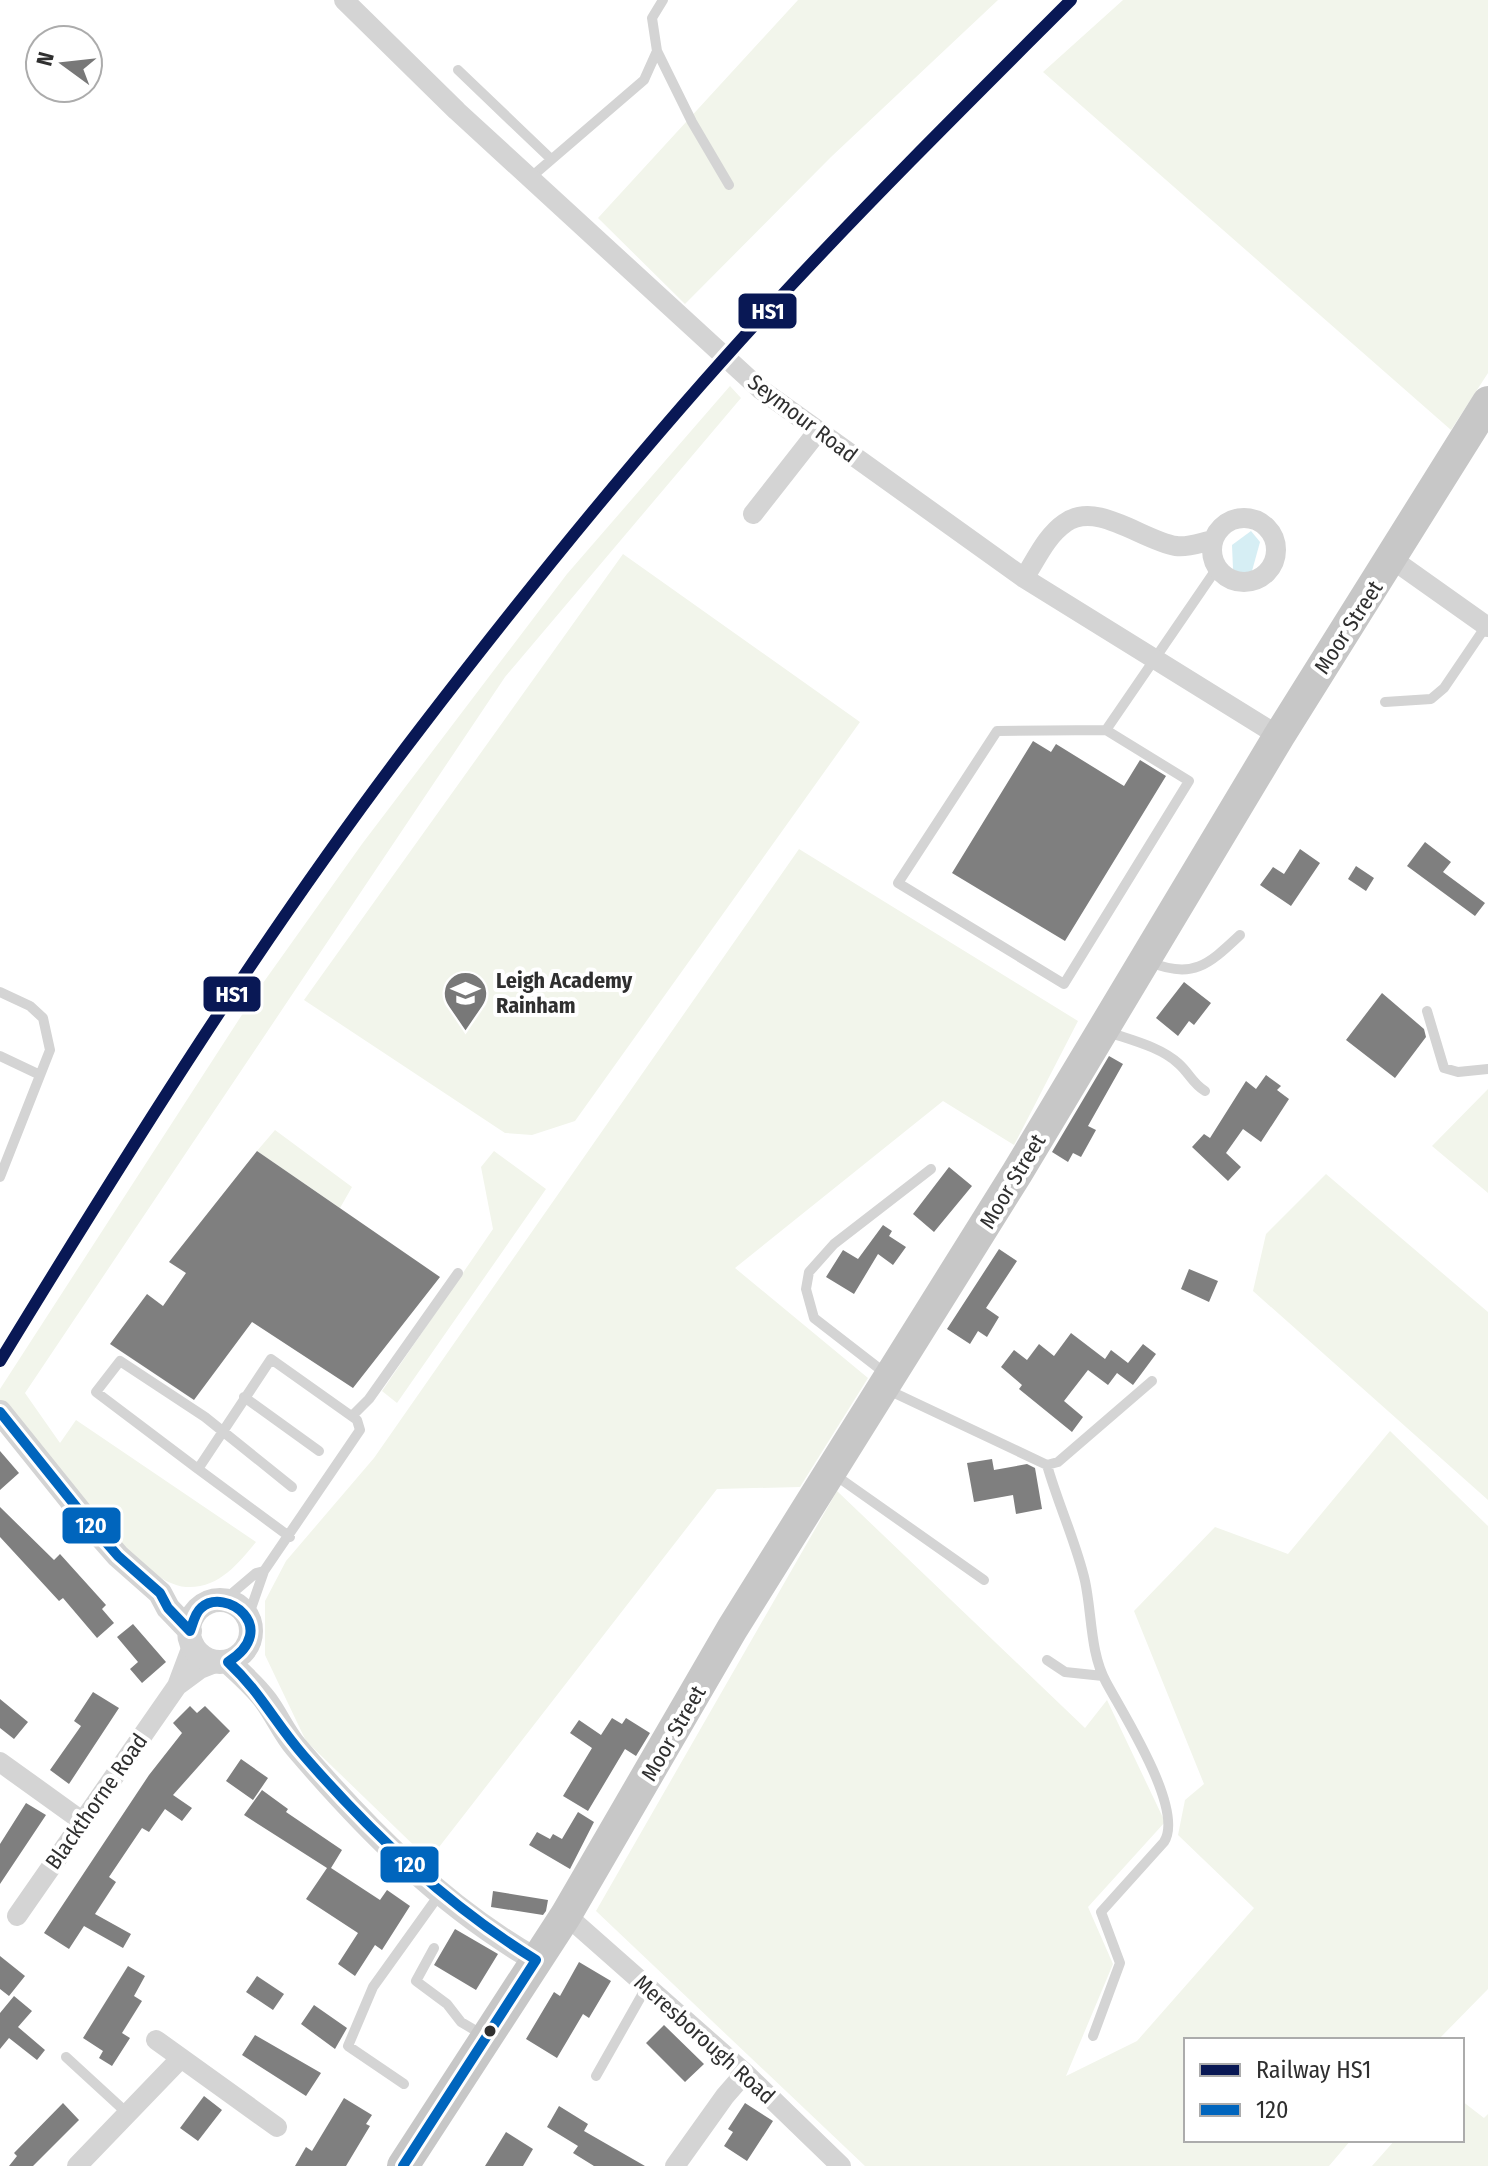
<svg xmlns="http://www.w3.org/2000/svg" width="1488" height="2166" font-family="'Fira Sans Condensed',sans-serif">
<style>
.green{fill:#f2f5eb}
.water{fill:#d6eef4}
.building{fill:#7f7f7f}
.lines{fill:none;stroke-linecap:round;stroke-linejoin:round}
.service{stroke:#d4d4d4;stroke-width:10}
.minor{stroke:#d4d4d4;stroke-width:20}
.tertiary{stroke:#d4d4d4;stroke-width:24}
.primary{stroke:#c7c7c7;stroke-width:32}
.bus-1-casing{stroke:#fff;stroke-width:16}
.bus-1{stroke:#0065bd;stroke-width:10}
.rail-1-casing{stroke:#fff;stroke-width:18}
.rail-1{stroke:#091855;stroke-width:12}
.bus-dot{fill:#2f2f2f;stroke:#fff;stroke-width:3}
.labels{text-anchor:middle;stroke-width:8;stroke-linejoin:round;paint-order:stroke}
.street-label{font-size:22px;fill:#2f2f2f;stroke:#fff}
.poi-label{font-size:22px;font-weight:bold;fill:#2f2f2f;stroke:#fff;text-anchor:start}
.line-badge{stroke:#fff;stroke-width:3}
.badge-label{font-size:22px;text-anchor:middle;font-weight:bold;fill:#fff}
</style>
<rect width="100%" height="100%" fill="#fff"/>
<!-- green -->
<path class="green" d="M798 0H998L831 157 685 304 598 218Z
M1123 0H1488V373L1451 430 1043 72Z
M730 386 741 398 505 677 25 1393 60 1443 76 1420 256 1542C238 1564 218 1589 186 1587 134 1584 34 1444 0 1402V1389L258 990 362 844 567 574Z
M623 554 860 722 575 1121 532 1135 505 1133 304 1000Z
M799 849 1078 1021 1014 1145 943 1101 735 1268 868 1378 800 1487 717 1489 429 1860 306 1741 265 1655V1601L286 1561 374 1458Z
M1488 1089V1193L1432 1146Z
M275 1130 352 1187 340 1208 257 1151Z
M494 1151 546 1189 397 1403 382 1391 493 1229 481 1167Z
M1326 1174 1488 1312V1500L1253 1291 1266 1234Z
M1390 1431 1488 1526V1989L1438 2040H1186V2140H1351L1329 2166H865L596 1911 837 1491 1085 1728 1107 1700 1165 1822 1088 1907 1113 1964 1066 2076 1137 2041 1254 1908 1178 1835 1185 1800 1204 1784 1134 1611 1215 1527 1288 1554Z
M1462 2101 1484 2118 1488 2114V2166H1372L1395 2140H1462Z"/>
<!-- water -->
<path class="water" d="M1251 531 1260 542 1252 571 1242 576 1233 569 1232 545Z"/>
<!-- building -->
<path class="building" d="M1033 741 1051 752 1056 744 1124 786 1140 760 1166 776 1065 941 952 873Z
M1425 842 1451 862 1443 872 1485 903 1475 916 1407 866Z
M1300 849 1320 863 1291 906 1260 885 1273 867 1284 874Z
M1356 866 1374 878 1366 891 1348 879Z
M1184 982 1211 1003 1194 1025 1189 1021 1178 1036 1156 1018Z
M1382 993 1424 1029 1426 1037 1395 1078 1346 1040Z
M1109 1056 1123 1064 1088 1126 1096 1130 1081 1157 1073 1153 1068 1162 1052 1152Z
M1266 1075 1281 1086 1277 1090 1289 1099 1261 1142 1243 1129 1226 1153 1241 1167 1228 1181 1192 1147 1204 1134 1210 1138 1246 1081 1256 1089Z
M257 1151 440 1277 353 1388 252 1322 194 1400 110 1344 147 1294 163 1306 186 1273 169 1262Z
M949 1167 972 1186 934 1232 913 1214Z
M883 1225 892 1231 889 1236 906 1247 893 1265 878 1254 854 1294 826 1277 843 1250 858 1259Z
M999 1249 1017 1261 986 1308 999 1317 987 1337 978 1331 970 1344 947 1329Z
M1189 1269 1218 1281 1209 1302 1181 1289Z
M1071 1333 1105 1359 1111 1350 1128 1363 1143 1344 1156 1354 1133 1385 1117 1373 1108 1385 1088 1370 1064 1401 1083 1417 1072 1432 1019 1389 1022 1385 1001 1367 1014 1350 1027 1360 1039 1344 1054 1356Z
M0 1451 19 1473 0 1490Z
M992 1459 994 1470 1027 1464 1035 1468 1042 1509 1016 1514 1013 1495 974 1502 967 1463Z
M0 1507 54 1560 60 1554 106 1605 102 1609 114 1623 97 1638 63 1598 59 1601 0 1537Z
M133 1624 166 1662 142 1683 130 1669 138 1662 117 1637Z
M93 1692 119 1708 69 1784 50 1770 81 1726 74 1721Z
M0 1699 28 1722 14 1739 0 1728Z
M190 1706 197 1713 205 1706 230 1731 173 1795 192 1808 182 1821 165 1809 149 1832 142 1828 109 1877 116 1882 95 1914 131 1934 123 1948 84 1926 69 1949 44 1933 149 1775 182 1733 173 1723Z
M612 1718 622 1724 626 1718 650 1733 636 1756 625 1749 588 1811 563 1796 592 1748 570 1733 579 1720 601 1735Z
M241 1759 268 1778 253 1800 226 1781Z
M262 1790 288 1809 286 1812 342 1850 331 1868 380 1900 387 1890 410 1906 382 1950 375 1945 355 1976 338 1964 358 1933 306 1899 327 1868 244 1815Z
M26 1803 46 1815 0 1884V1844Z
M578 1812 594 1822 570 1869 529 1845 537 1832 550 1839 553 1834 562 1839Z
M493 1891 548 1900 546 1911 543 1915 491 1907Z
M455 1929 498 1954 476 1990 434 1965Z
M0 1956 25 1976 9 1996 0 1989Z
M579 1962 611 1981 589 2018 583 2014 557 2058 526 2039 554 1992 560 1996Z
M128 1966 145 1976 134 1996 142 2001 122 2033 130 2038 112 2066 99 2058 103 2051 83 2038Z
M257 1976 284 1994 273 2010 246 1992Z
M14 1996 32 2011 18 2027 45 2050 37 2060 9 2038 0 2049V2013Z
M314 2005 347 2028 335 2049 301 2024Z
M664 2025 704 2064 685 2082 646 2043Z
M255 2035 321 2073 306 2096 242 2055Z
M204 2096 222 2110 198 2141 180 2128Z
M344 2098 372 2115 366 2124 370 2126 346 2166H295L306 2147 312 2151Z
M63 2103 79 2120 33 2166H9L17 2156 14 2153Z
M745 2103 773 2121 747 2161 724 2146 733 2132 728 2129Z
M559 2106 588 2124 584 2131 645 2166H594L573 2153 578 2146 547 2127Z
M506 2132 533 2149 523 2166H485Z"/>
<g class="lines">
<!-- service -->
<path class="service" d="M657 51 692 122 729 185
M458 70 550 158
M530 178 644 80 657 51 652 18 663 0
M1385 702 1431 699 1444 688 1486 626
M1106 730 1189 781 1064 984 898 883 997 731 1106 730 1217 568
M1150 962C1193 980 1209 964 1240 935
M0 992 30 1006 43 1018 50 1050 0 1177
M1427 1011 1444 1068 1458 1072 1488 1069
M1108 1032C1131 1040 1161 1047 1179 1064 1189 1073 1193 1084 1205 1091
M0 1056 38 1074
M885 1373 814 1318 806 1289 809 1272 834 1244 931 1169
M886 1389 1047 1465C1058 1504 1076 1542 1085 1581 1092 1613 1090 1653 1106 1682 1123 1714 1185 1810 1164 1842L1101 1912 1120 1963 1093 2036
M244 1397 319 1451
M352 1416 369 1399 458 1273
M1047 1465 1058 1462 1152 1381
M198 1469 96 1392 120 1361 205 1417 292 1487
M835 1475 984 1580
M223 1601 256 1573 264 1571
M248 1617 264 1571 360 1430 357 1420 271 1359 198 1469 290 1537
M1047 1660 1065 1672 1103 1676
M434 1948 416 1981 447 2004 461 2022 483 2035
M66 2057 127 2113
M596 2076 647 1986
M404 2084 348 2046 373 1987 439 1895"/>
<!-- minor -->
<path class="minor" d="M344 0 457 111 760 389 1024 578 1279 736
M753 514 818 431
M1212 550a32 32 0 1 1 64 0a32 32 0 1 1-64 0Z
M1392 559 1488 627
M1024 578C1036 560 1046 536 1065 523 1097 500 1143 541 1176 546 1188 548 1202 542 1213 540
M177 1686 200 1669 220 1661
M0 1762 82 1821
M566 1915 745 2073 841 2166
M17 1916 177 1686 192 1646
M156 2040 277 2127
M77 2166 181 2058
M675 2166 725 2096 745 2073"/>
<!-- tertiary -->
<path class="tertiary" d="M0 1412 90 1524 118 1556 160 1593 168 1608 190 1631
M189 1631a31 31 0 1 1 62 0a31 31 0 1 1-62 0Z
M228 1662C241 1674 256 1687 266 1701 277 1716 284 1733 296 1747 366 1829 442 1906 536 1960"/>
<!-- primary -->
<path class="primary" d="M403 2166 566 1915 732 1629 1017 1173 1279 736 1488 402"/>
<defs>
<path id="bus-1" d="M0 1412 90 1524 118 1556 160 1593 168 1608 190 1631
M190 1631C193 1623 195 1613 201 1608 225 1586 282 1628 228 1662 262 1694 275 1723 304 1756 373 1835 447 1905 536 1960L403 2166"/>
</defs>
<!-- bus-1 casing -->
<use href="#bus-1" class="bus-1-casing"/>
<!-- bus-1 -->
<use href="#bus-1" class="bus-1"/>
<defs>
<path id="rail-1" d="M0 1361C132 1145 266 930 420 729 535 579 655 431 784 293 877 193 974 97 1071 0"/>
</defs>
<!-- rail-1 casing -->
<use href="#rail-1" class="rail-1-casing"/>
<!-- rail-1 -->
<use href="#rail-1" class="rail-1"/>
</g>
<!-- icons -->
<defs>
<symbol id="school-pin" viewBox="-11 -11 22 30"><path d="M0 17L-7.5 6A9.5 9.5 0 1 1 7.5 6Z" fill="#787878" stroke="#fff"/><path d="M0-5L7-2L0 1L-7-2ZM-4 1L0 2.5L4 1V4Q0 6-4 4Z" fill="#fff"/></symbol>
</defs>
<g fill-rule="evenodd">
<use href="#school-pin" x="440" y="968" width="51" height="69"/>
</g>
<!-- markers -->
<circle class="bus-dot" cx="490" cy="2031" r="7"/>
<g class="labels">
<!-- street labels -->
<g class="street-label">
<text transform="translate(803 418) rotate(37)" y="8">Seymour Road</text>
<text transform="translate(1348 627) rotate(-57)" y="8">Moor Street</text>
<text transform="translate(1012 1181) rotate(-59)" y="8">Moor Street</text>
<text transform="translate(673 1733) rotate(-60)" y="8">Moor Street</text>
<text transform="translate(96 1801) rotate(-55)" y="8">Blackthorne Road</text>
<text transform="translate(705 2039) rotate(42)" y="8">Meresborough Road</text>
</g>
<!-- poi labels -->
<g class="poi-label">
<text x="496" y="988">Leigh Academy<tspan x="496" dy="25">Rainham</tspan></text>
</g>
</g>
<g class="line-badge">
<rect x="737" y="292" width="61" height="38" rx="8" fill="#091855"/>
<rect x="202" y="975" width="60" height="38" rx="8" fill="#091855"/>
<rect x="61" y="1506" width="61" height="39" rx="8" fill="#0065bd"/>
<rect x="379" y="1845" width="61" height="39" rx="8" fill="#0065bd"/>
</g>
<g class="badge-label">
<text x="768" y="319">HS1</text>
<text x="232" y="1002">HS1</text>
<text x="91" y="1533">120</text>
<text x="410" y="1872">120</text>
</g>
<!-- legend -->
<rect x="1184" y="2038" width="280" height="104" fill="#ffffff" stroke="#acacac" stroke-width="2"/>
<rect x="1200" y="2064" width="40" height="12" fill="#091855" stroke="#acacac" stroke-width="2"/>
<text x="1256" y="2078" font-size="24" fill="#2f2f2f">Railway HS1</text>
<rect x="1200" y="2104" width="40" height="12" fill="#0065bd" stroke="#acacac" stroke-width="2"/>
<text x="1256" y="2118" font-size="24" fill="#2f2f2f">120</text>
<!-- north arrow -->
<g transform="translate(64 64) rotate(285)"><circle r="38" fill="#ffffff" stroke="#acacac" stroke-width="2"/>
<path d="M0-6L14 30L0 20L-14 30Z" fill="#787878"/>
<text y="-12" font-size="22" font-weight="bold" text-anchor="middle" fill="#2f2f2f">N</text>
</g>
</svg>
